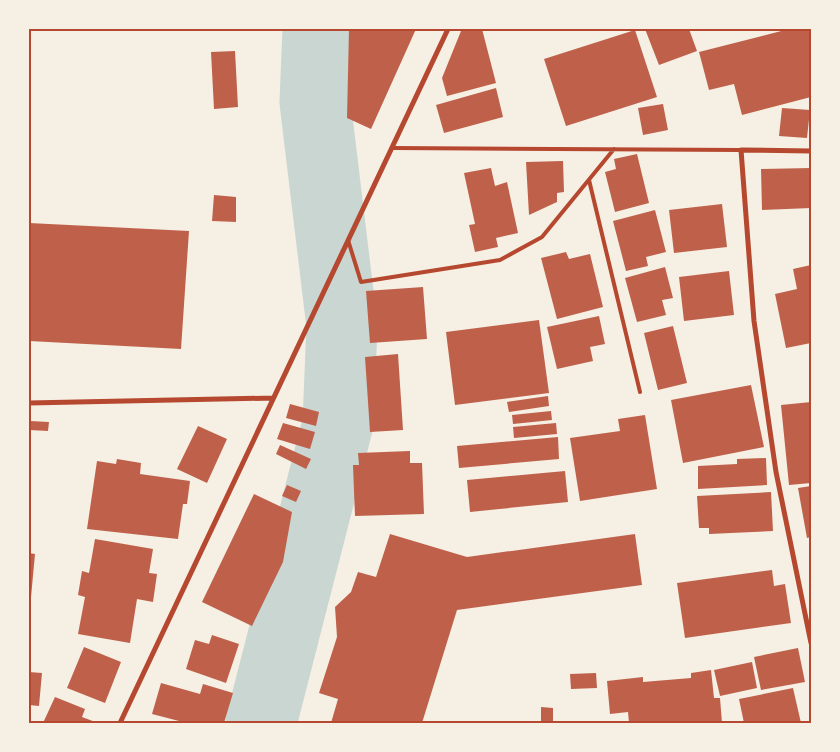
<svg xmlns="http://www.w3.org/2000/svg" width="840" height="752" font-family="'Titillium Web',sans-serif">
<style>
.lines{fill:none;stroke-linecap:round;stroke-linejoin:round}
.river{stroke:#c9d6d2;stroke-width:71}
.building{fill:#bf614a}
.service{stroke:#b5482f;stroke-width:4}
.minor{stroke:#b5482f;stroke-width:5}
.neatline{fill:none;stroke:#b5482f;stroke-width:2}
</style>
<rect width="100%" height="100%" fill="#f6efe4"/>
<g class="lines">
<!-- river -->
<path class="river" d="M261 723 338 423 342 326 315 102 318 29"/>
</g>
<!-- building -->
<path class="building" d="M349 29H416L371 129 347 118Z
M469 29H482L496 83 447 96 442 78 461 31Z
M645 29H689L697 51 659 65Z
M789 29H811V97L742 115 734 84 709 90 699 52Z
M635 30 657 97 566 126 544 59Z
M235 51 238 107 214 109 211 52Z
M496 88 503 117 444 133 436 105Z
M663 104 668 130 643 135 638 108Z
M782 108 810 110 807 138 779 136Z
M637 154 649 203 615 212 605 172 616 169 614 159Z
M563 161 564 192 557 193V202L529 215 526 162Z
M491 168 495 186 507 182 518 233 496 238 498 247 475 252 469 225 475 224 464 173Z
M811 168V208L762 210 761 169Z
M214 195 236 197V222L212 221Z
M722 204 727 247 674 253 669 210Z
M655 210 666 252 646 257 648 266 626 271 613 221Z
M29 223 189 231 181 349 29 341Z
M566 252 569 259 590 254 603 307 557 319 541 258Z
M811 265V343L786 348 775 294 797 289 793 269Z
M665 267 673 298 662 300 666 315 637 322 625 278Z
M729 271 734 315 684 321 679 277Z
M423 287 427 339 370 343 366 291Z
M599 316 605 344 590 347 593 361 557 369 547 327Z
M539 320 549 393 455 405 446 332Z
M673 326 687 383 658 390 644 333Z
M398 354 403 430 370 432 365 357Z
M751 385 764 447 683 463 671 400Z
M548 396 549 406 509 412 507 402Z
M811 402V483L789 485 781 405Z
M290 404 319 412 316 426 286 418Z
M551 411 552 420 513 424 512 415Z
M645 415 657 489 580 501 570 438 620 431 618 419Z
M30 421 49 422 48 431 29 430Z
M283 423 315 432 310 449 277 439Z
M556 423 557 434 514 438 513 427Z
M198 426 227 439 207 483 177 469Z
M558 437 559 459 459 468 457 446Z
M280 445 311 459 306 469 276 454Z
M410 451V463H422L424 514 355 516 353 465H359L358 453Z
M766 458 767 485 698 489V466L737 464V459Z
M117 459 141 463 140 474 190 481 187 504H183L178 539 87 529 97 461 116 464Z
M565 471 568 502 470 512 467 480Z
M287 485 301 491 296 502 282 496Z
M811 486V537L807 538 798 488Z
M771 492 773 531 709 534V528H699L697 496Z
M254 494 292 512 283 562 252 626 202 602Z
M390 534 467 557 635 534 642 585 457 610 422 723H331L338 699 319 693 337 637 335 607 351 592 358 572 376 577Z
M95 539 153 549 149 573 157 574 153 602 137 599 130 643 78 634 85 597 78 595 82 571 89 573Z
M29 553 35 554 30 608H29Z
M772 570 774 586 785 584 791 623 685 638 677 583Z
M212 635 239 644 226 683 186 669 195 640 209 644Z
M84 647 121 662 105 703 67 688Z
M798 648 805 682 761 690 754 657Z
M752 662 757 688 720 696 714 670Z
M711 670 714 698H720L722 723H629L628 712 610 714 607 681 643 677V682L691 678V673Z
M29 672 42 673 39 706 29 705Z
M596 673 597 688 571 689 570 674Z
M161 683 200 694 203 684 233 693 224 723H179V721L152 714Z
M793 688 801 723H744L739 699Z
M55 697 85 709 82 717 98 723H43Z
M541 707 553 708V723H541Z"/>
<g class="lines">
<!-- service -->
<path class="service" d="M393 148 741 150
M589 180 640 392
M348 240 361 282 500 260 542 237 614 149"/>
<!-- minor -->
<path class="minor" d="M811 151 741 150 754 321 776 472 811 643
M29 403 273 398
M120 723 448 29"/>
</g>
<!-- border -->
<rect width="840" height="752" fill="none" stroke="#f6efe4" stroke-width="60"/>
<rect x="30" y="30" width="780" height="692" class="neatline"/>
</svg>
